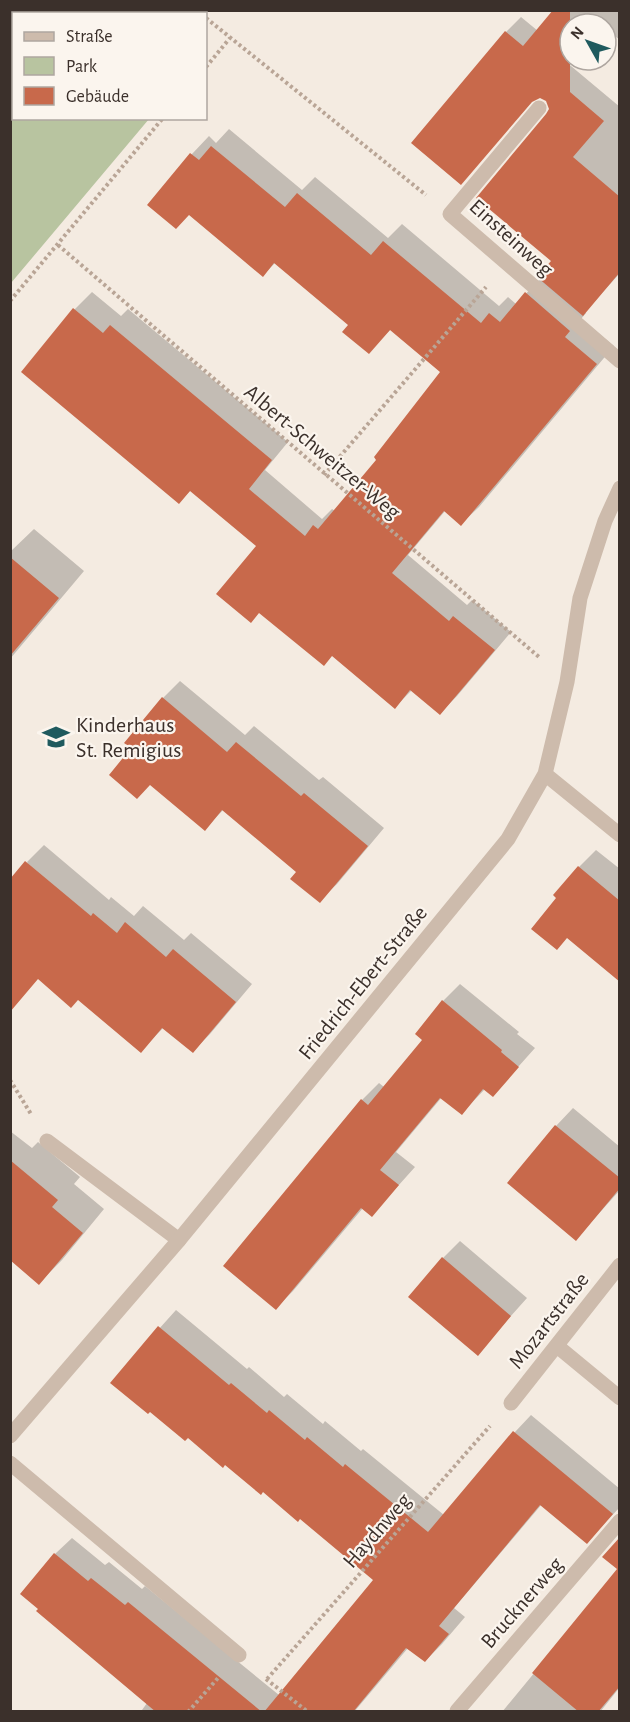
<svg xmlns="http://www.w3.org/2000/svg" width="630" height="1722" font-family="'Alegreya Sans',sans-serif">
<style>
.green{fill:#b8c4a0}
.shadow{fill:#0003}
.building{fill:#c8694b}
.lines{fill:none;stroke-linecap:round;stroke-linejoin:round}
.path{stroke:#b9a596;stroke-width:4;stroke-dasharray:3 3;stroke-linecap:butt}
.service{stroke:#cdbbac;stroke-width:15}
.minor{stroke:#cdbbac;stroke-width:15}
.labels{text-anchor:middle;stroke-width:4.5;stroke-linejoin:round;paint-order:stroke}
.street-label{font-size:22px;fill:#3b302b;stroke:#fbf5ee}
.poi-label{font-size:22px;fill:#3b302b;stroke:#fbf5ee;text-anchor:start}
</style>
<rect width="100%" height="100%" fill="#f4ebe1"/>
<!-- green -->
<path class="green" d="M11 10H170L174 13 14 14V118L149 119 11 283Z"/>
<!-- shadow -->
<path class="shadow" d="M555 10H620V40L606 29V24H600L592 17 586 24H570V43L559 56 620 107V273L585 312 586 313 581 319 614 346 479 507 461 524 445 511 408 555 467 605 472 600 511 632 457 696 440 713 412 690 395 707 333 654 260 612 258 546 191 490 179 502 23 372 75 309 92 292 121 316 128 309 288 442 265 470 322 519 332 509 335 511 378 459 442 371 391 329 369 352 350 325 276 262 263 275 190 214 149 205 192 154 209 136 216 143 229 129 302 190 315 177 388 238 402 224 499 306 508 297 516 304 541 278 553 260 550 109 547 100 540 97 534 99 461 183 506 32 521 17 538 31Z
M34 529 84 571 10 659V552Z
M180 681 245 735 254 726 319 780 323 777 384 828 337 884 319 901 298 872 224 809 205 829 133 748 163 698Z
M44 845 109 900 111 897 134 916 143 906 184 940 191 933 252 984 210 1034 193 1051 164 1027 141 1051 27 862Z
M596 850 620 869V980L579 867Z
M460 984 519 1032 517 1034 535 1048 493 1095 485 1089 462 1113 442 1097 396 1152 415 1167 372 1215 363 1208 293 1291 276 1308 362 1100 379 1083 384 1087 424 1040 443 1001Z
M573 1108 620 1147V1190L576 1239 509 1183 556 1126Z
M10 1131 32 1148 38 1142 80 1177 74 1184 104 1209 62 1260 39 1283 10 1258Z
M460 1241 527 1298 478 1353 443 1258Z
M176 1310 247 1369 249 1367 284 1397 287 1394 323 1424 325 1421 361 1451 363 1449 444 1515 515 1432 531 1415 620 1489V1507L587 1542 542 1504 454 1608 465 1617 442 1644 425 1661 408 1648 354 1712H145L142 1710 147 1703 55 1554 72 1538 105 1565 109 1562 142 1589 145 1586 279 1695 375 1580 131 1360Z
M620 1569V1687L600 1712H502Z"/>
<!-- building -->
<path class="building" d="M553 10H570V92L604 121 573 157 620 197V272L583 316 537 277 551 261 476 198 546 114 549 109 546 101 540 98 532 102 461 185 411 143 505 31 523 46Z
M211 146 285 207 297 193 371 255 383 241 481 323 489 313 500 322 525 292 570 331 565 337 597 364 461 526 444 511 392 573 449 621 453 616 495 650 440 715 410 690 395 709 332 656 324 666 259 613 251 623 216 594 256 546 190 491 179 504 21 372 73 308 103 333 110 325 272 460 249 489 305 536 313 525 318 529 376 460 374 457 440 372 390 330 369 354 342 332 348 325 274 263 263 277 189 215 176 229 147 205 190 153 199 160Z
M10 557 59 598 10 656Z
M162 697 227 752 236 742 301 796 304 793 368 846 320 903 290 879 296 872 222 810 205 831 150 785 137 799 109 775 131 748 124 743Z
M25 861 91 916 93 913 117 933 125 922 166 957 173 949 236 1002 193 1053 162 1028 141 1053 78 1000 71 1008 38 979 10 1012V879Z
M578 866 620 901V982L567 938 557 950 531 929 556 898 553 895Z
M442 1000 502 1050 501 1052 519 1067 493 1097 483 1089 462 1115 440 1098 380 1170 399 1185 372 1217 361 1208 276 1310 223 1266 361 1099 368 1105 422 1040 415 1034Z
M555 1125 620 1178V1188L576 1241 507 1183Z
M10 1160 58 1200 52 1207 83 1233 39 1285 10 1260Z
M442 1257 511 1316 478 1356 408 1297Z
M158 1326 229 1385 231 1383 267 1413 269 1410 305 1440 307 1437 343 1467 345 1464 428 1532 513 1431 613 1514 587 1544 540 1505 439 1626 449 1634 425 1662 406 1648 353 1712H264L373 1580 300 1519 298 1522 263 1492 261 1495 225 1465 223 1468 188 1438 185 1441 150 1412 148 1414 110 1383Z
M620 1537V1686L598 1712H579L532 1673 617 1569 602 1557Z
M54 1553 88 1581 91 1578 125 1605 128 1602 262 1712H156L36 1611 38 1609 20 1594Z"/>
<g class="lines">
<!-- path -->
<path class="path" d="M197 10 200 14
M206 18 426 195
M206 67 230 38
M58 245 539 657
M10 301 163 118
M324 475 486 287
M10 1080 31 1114
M266 1679 308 1712
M267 1679 490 1426
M188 1712 218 1678"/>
<!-- service -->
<path class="service" d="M47 1141 179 1240
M10 1463 239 1655"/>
<!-- minor -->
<path class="minor" d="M539 108 450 214 620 361
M545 774 620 835
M557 1346 620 1398
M511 1403 620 1265
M10 1436 179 1240 508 839 545 774 567 682 580 598 605 521 620 488
M457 1711 620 1521"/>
</g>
<!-- icons -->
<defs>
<symbol id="school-bare" viewBox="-9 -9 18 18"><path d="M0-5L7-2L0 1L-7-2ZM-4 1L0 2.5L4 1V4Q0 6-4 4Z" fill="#1f5a5e" stroke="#fbf5ee" stroke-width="2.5" paint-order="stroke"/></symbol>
</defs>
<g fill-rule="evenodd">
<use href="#school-bare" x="37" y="718" width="38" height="38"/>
</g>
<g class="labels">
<!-- street labels -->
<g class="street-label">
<text transform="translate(512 237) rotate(42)" y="8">Einsteinweg</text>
<text transform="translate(323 451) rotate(40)" y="8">Albert-Schweitzer-Weg</text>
<text transform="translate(362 982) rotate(-51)" y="8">Friedrich-Ebert-Straße</text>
<text transform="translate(548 1320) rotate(-52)" y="8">Mozartstraße</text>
<text transform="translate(376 1530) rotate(-49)" y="8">Haydnweg</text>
<text transform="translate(521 1602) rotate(-49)" y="8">Brucknerweg</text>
</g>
<!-- poi labels -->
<g class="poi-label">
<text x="76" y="732">Kinderhaus<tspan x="76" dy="25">St. Remigius</tspan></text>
</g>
</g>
<!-- border -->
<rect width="630" height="1722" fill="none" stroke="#3b302b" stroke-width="24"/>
<!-- legend -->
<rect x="12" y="12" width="195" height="108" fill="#fbf5ee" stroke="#aea6a0" stroke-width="1.5"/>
<rect x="24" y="32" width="30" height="9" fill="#cdbbac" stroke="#aea6a0" stroke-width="1.5"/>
<text x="66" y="42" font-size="18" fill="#3b302b">Straße</text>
<rect x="24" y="57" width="30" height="18" fill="#b8c4a0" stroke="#aea6a0" stroke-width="1.5"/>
<text x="66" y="72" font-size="18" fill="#3b302b">Park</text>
<rect x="24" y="87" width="30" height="18" fill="#c8694b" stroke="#aea6a0" stroke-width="1.5"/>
<text x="66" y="102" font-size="18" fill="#3b302b">Gebäude</text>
<!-- north arrow -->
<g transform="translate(588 42) rotate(310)"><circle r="28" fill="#fbf5ee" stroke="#aea6a0" stroke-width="1.5"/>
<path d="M0-4.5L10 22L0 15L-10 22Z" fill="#1f5a5e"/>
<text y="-9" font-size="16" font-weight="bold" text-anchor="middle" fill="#3b302b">N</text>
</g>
</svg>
